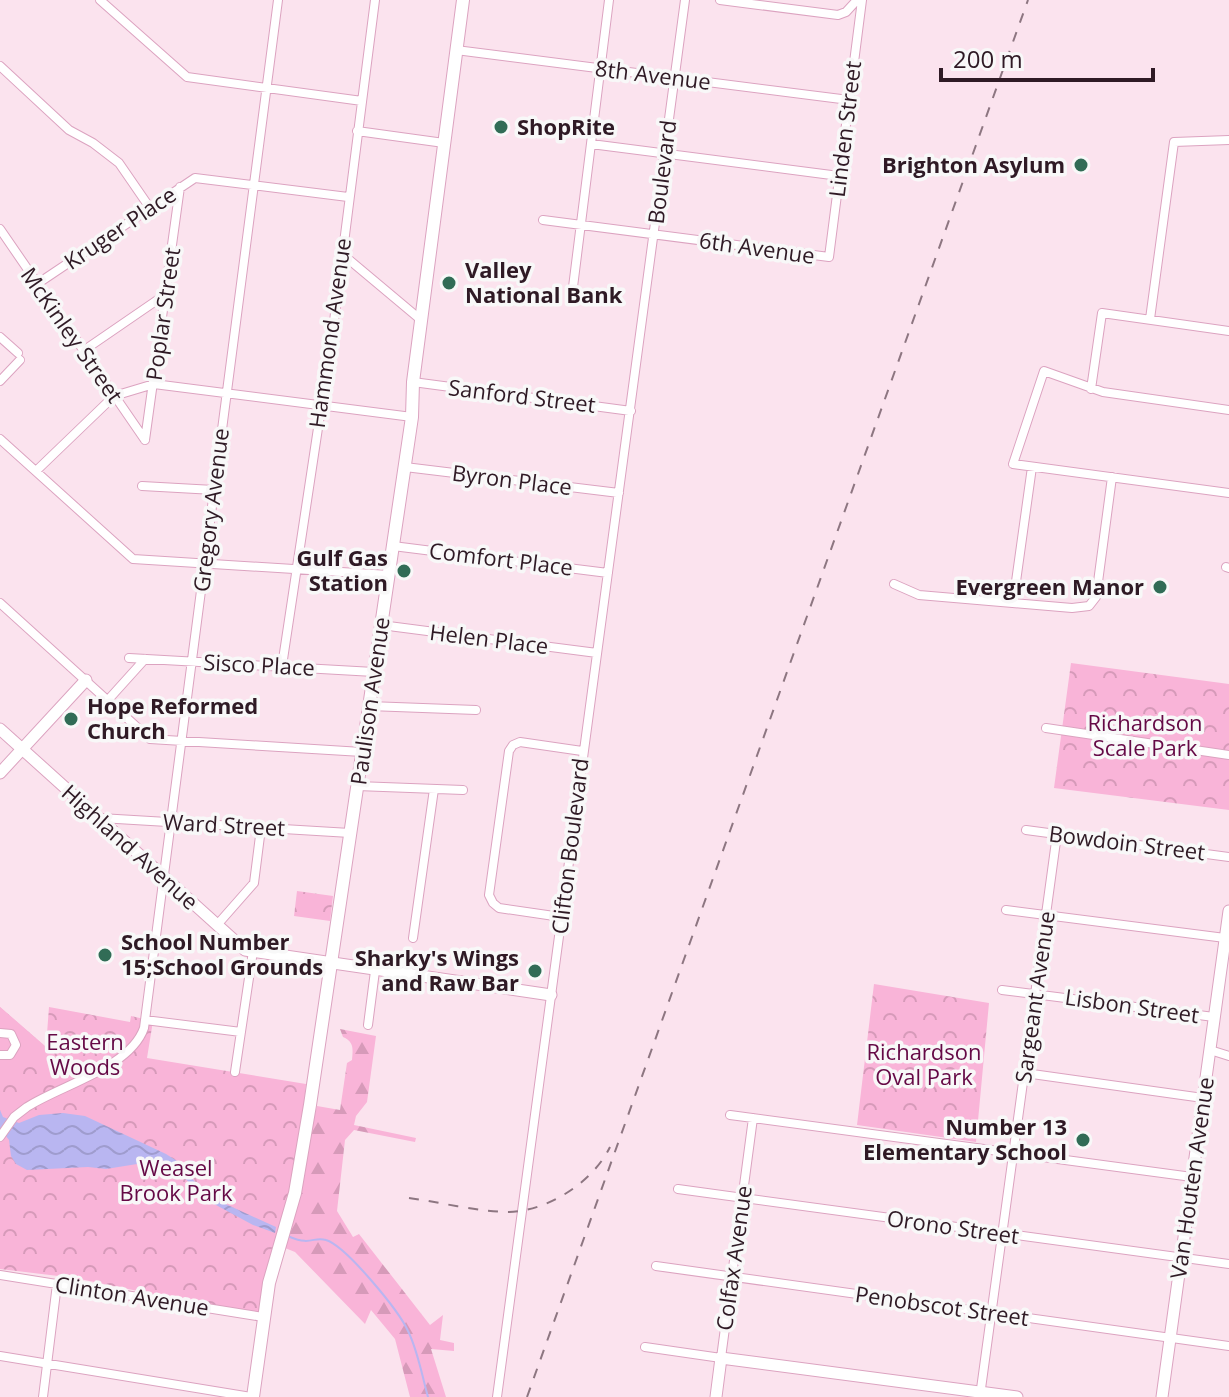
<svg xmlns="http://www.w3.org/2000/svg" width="1229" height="1397" font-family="'Open Sans',sans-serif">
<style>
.forest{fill:url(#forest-firs)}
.park{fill:url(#park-crowns)}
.garden{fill:#f9b4d8}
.water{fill:url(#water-waves)}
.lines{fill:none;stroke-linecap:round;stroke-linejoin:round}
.stream{stroke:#b9b6f1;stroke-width:2}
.street-casing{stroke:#dca3c0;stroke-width:10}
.secondary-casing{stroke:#dca3c0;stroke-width:13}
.primary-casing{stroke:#dca3c0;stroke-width:14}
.street{stroke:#fff;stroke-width:8}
.secondary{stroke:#fff;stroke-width:11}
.primary{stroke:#fff;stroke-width:12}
.rail{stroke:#8d7681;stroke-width:2;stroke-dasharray:10 10;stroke-linecap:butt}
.poi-dot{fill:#316c56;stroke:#f8f8f8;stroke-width:3}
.labels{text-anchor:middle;stroke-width:7;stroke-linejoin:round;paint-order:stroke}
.street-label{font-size:22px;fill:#2f1a25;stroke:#f8f8f8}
.poi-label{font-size:22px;font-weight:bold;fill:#2f1a25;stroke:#f8f8f8;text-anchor:end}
.park-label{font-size:22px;fill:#650946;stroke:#f8f8f8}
</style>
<defs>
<pattern id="forest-firs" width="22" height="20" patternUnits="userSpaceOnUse" patternTransform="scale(2)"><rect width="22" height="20" fill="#f9b4d8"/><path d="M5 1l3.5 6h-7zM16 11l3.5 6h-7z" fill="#d69ab9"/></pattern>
<pattern id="park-crowns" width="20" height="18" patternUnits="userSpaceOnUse" patternTransform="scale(2)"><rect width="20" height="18" fill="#f9b4d8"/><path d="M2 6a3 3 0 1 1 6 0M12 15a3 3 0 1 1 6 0" fill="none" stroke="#d69ab9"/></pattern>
<pattern id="water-waves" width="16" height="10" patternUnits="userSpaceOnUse" patternTransform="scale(2)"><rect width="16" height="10" fill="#b9b6f1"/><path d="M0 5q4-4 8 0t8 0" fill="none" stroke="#9f9cce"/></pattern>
</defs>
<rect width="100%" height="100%" fill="#fbe3ee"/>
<!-- forest -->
<path class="forest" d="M340 1029 376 1036 367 1102 356 1116 354 1125 416 1138 415 1142 354 1130 345 1140 337 1211 353 1237 359 1234 430 1325 443 1315 440 1340 454 1343V1351L431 1349 446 1397H410L395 1339 371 1310 365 1324 295 1252 280 1246 317 1106 340 1110 347 1063 352 1060C353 1048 354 1042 343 1037Z"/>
<!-- park -->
<path class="park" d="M1071 663 1229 684V810L1054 788Z
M297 891 333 896 330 921 294 916Z
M874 984 989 1003 976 1142 857 1125Z
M0 1007 46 1047 49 1007 130 1022 131 1016 153 1021 147 1058 306 1084 295 1193 263 1317 75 1278 0 1269Z"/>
<!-- garden -->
<path class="garden" d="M0 1007 46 1047V1057H0Z"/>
<!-- water -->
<path class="water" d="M0 1110 3 1117 19 1123 39 1115 63 1113 85 1116 166 1154 177 1161 201 1189 219 1201 276 1227 275 1233 253 1225 203 1198 173 1165 162 1160 106 1169 88 1167 27 1170 16 1164 11 1156 9 1140 0 1128Z"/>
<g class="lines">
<!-- stream -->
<path class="stream" d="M290 1237C311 1246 314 1236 326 1240 346 1246 399 1311 408 1331 418 1351 422 1376 428 1397"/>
<defs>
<path id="street" d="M100 0 187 77 362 101
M720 0 838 15 846 12 857 0
M456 50 849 100
M0 66 69 130 93 143 119 163 150 208
M357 131 444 143
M591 144 839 176
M543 220 829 257 862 0
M0 229 145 440
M341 253 421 320
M37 284 195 178 348 197
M573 287 609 0
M1150 319 1174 142 1229 140
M0 337 18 353
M83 351 166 294
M0 381 20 360
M413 382 631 411
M1091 389 1102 313 1229 331
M1229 410 1103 392 1044 371 1013 464 1229 493
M0 439 133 559 389 575
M145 440 180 187
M405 467 619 493
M36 471 114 396 154 384 412 417
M142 486 214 490
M393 546 608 573
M1226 567 1229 568
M894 584 919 595 1072 608 1089 606 1096 597 1112 477
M0 603 150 739 362 752
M1013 603 1032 467
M381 625 597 653
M129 658 374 672
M282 666 333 329 375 0
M108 700 145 659
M369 706 476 710
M1046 728 1229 755
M357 786 463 790
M100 818 350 833
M1026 830 1229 857
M1006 910 1225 938
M561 917 499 908 493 903 489 895 509 751 513 745 520 742 582 751
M217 925 254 883 261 828
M413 938 434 789
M1002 990 1214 1017
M145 1020 241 1032
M368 1025 375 971
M0 1033 11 1034 16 1045 10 1055H0
M1210 1050 1229 1056
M235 1072 253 951
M1025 1073 1203 1098
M730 1115 1192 1177
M0 1137 14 1117 27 1107C61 1085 130 1068 144 1028L278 0
M678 1189 1229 1264
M656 1266 1229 1346
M0 1275 263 1317
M645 1347 721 1358 753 1118
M0 1356 251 1397
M980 1396 1057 834
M43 1397 57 1284
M497 1397 685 0"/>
<path id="secondary" d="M0 729 245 950 551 995
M0 773 86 680
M716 1397 721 1358 1017 1397
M1162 1397 1229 911"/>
<path id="primary" d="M253 1397 269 1283 295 1193 310 1105 412 417 413 382 463 0"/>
</defs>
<!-- street casing -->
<use href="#street" class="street-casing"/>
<!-- secondary casing -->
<use href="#secondary" class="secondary-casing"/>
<!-- primary casing -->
<use href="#primary" class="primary-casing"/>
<!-- street -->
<use href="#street" class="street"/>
<!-- secondary -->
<use href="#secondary" class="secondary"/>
<!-- primary -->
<use href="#primary" class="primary"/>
<!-- rail -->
<path class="rail" d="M409 1198C439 1202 479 1212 509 1212 548 1211 593 1182 610 1147
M527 1397 1028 0"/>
</g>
<!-- markers -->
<g class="poi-dot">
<circle cx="501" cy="127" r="8"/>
<circle cx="1081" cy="165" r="8"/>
<circle cx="449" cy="283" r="8"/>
<circle cx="404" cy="571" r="8"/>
<circle cx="1160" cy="587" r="8"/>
<circle cx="71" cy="719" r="8"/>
<circle cx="105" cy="955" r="8"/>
<circle cx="535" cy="971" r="8"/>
<circle cx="1083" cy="1140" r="8"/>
</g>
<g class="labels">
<!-- street labels -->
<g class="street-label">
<text transform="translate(653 75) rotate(7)" y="8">8th Avenue</text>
<text transform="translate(845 129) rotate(-83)" y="8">Linden Street</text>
<text transform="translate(662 172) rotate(-83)" y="8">Boulevard</text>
<text transform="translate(120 228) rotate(-34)" y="8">Kruger Place</text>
<text transform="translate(757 248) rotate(8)" y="8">6th Avenue</text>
<text transform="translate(163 314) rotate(-82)" y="8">Poplar Street</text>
<text transform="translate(330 333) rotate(-82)" y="8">Hammond Avenue</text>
<text transform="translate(72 335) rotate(55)" y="8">McKinley Street</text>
<text transform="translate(522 396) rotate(7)" y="8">Sanford Street</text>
<text transform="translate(512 480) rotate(7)" y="8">Byron Place</text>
<text transform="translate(211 510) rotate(-83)" y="8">Gregory Avenue</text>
<text transform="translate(501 559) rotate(7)" y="8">Comfort Place</text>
<text transform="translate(489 639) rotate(7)" y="8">Helen Place</text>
<text transform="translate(259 665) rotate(3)" y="8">Sisco Place</text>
<text transform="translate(370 701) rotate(-82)" y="8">Paulison Avenue</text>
<text transform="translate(224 825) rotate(3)" y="8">Ward Street</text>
<text transform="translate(1127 843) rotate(7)" y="8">Bowdoin Street</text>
<text transform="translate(570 846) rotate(-83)" y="8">Clifton Boulevard</text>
<text transform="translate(130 847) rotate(42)" y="8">Highland Avenue</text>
<text transform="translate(1035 997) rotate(-82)" y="8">Sargeant Avenue</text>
<text transform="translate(1132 1006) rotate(8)" y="8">Lisbon Street</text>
<text transform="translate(1192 1178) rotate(-82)" y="8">Van Houten Avenue</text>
<text transform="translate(953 1227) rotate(8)" y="8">Orono Street</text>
<text transform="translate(734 1258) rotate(-82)" y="8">Colfax Avenue</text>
<text transform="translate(132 1296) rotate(9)" y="8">Clinton Avenue</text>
<text transform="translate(942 1306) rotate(8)" y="8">Penobscot Street</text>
</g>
<!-- poi labels -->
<g class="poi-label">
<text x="517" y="135" text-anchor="start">ShopRite</text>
<text x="1065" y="173">Brighton Asylum</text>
<text x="465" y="278" text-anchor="start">Valley<tspan x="465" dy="25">National Bank</tspan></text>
<text x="388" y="566">Gulf Gas<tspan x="388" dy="25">Station</tspan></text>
<text x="1144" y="595">Evergreen Manor</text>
<text x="87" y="714" text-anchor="start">Hope Reformed<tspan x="87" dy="25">Church</tspan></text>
<text x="121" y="950" text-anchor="start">School Number<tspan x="121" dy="25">15;School Grounds</tspan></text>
<text x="519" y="966">Sharky's Wings<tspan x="519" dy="25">and Raw Bar</tspan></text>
<text x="1067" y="1135">Number 13<tspan x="1067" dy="25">Elementary School</tspan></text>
</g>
<!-- park labels -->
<g class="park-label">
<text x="1145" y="731">Richardson<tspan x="1145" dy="25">Scale Park</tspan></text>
<text x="85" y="1050">Eastern<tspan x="85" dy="25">Woods</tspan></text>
<text x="924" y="1060">Richardson<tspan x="924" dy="25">Oval Park</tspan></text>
<text x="176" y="1176">Weasel<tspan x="176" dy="25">Brook Park</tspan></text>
</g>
</g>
<!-- scale -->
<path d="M941 68v12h212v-12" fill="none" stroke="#2f1a25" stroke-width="4"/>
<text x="953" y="68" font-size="24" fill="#2f1a25" stroke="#f8f8f8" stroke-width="6" paint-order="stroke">200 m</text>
</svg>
